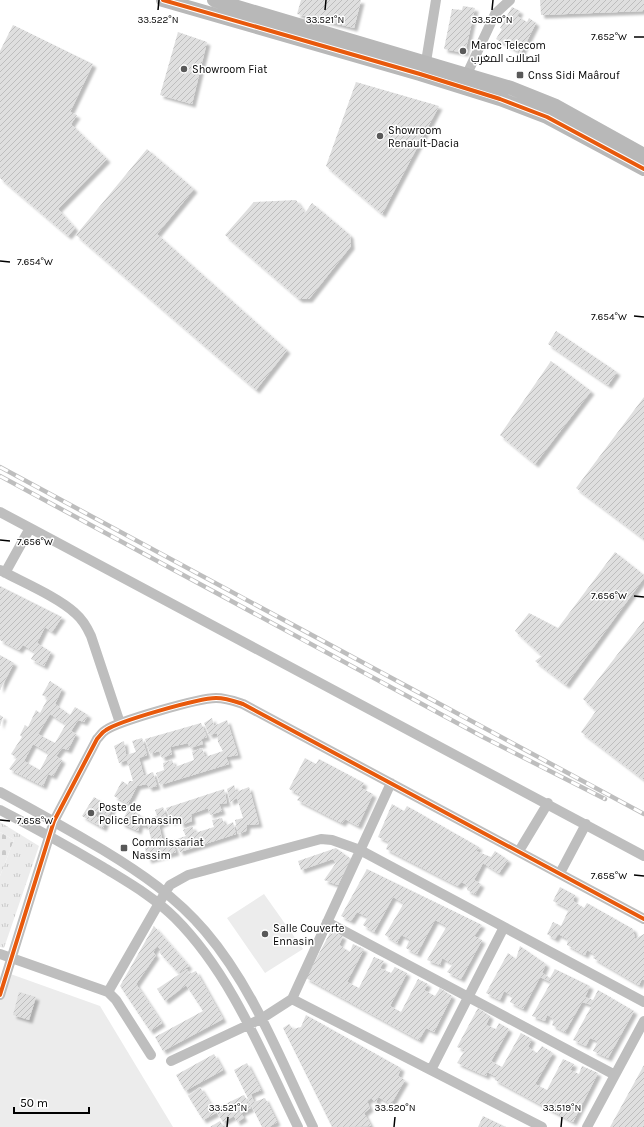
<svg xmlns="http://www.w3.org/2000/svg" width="644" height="1127" font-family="Karla,Cairo,sans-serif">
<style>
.grass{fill:#ececec}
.cemetery{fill:url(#cemetery-stones)}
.park{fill:url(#park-tufts)}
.building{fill:url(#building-hatch);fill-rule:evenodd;filter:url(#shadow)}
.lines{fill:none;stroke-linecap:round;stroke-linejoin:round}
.street{stroke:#bebebe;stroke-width:10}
.secondary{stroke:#b8b8b8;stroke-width:14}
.rail-casing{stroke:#bebebe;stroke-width:4.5}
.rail{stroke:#fff;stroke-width:3;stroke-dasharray:9;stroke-linecap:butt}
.cycleway-casing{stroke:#fff;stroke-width:6}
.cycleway{stroke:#e8590c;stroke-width:4}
.ticks{fill:none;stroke:#000;stroke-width:1.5}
.poi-dot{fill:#595959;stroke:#fff;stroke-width:1.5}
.labels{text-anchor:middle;stroke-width:3;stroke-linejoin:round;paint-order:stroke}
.poi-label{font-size:11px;fill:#000;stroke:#fff;text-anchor:start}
.ticks-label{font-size:10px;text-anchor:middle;fill:#000;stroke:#fff;stroke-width:3;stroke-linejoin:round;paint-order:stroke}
</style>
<defs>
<pattern id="cemetery-stones" width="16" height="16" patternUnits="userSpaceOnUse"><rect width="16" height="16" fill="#ececec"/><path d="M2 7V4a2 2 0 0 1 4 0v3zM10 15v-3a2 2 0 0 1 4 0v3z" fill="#c9c9c9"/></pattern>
<pattern id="park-tufts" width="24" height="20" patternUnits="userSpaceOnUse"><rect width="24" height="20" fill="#ececec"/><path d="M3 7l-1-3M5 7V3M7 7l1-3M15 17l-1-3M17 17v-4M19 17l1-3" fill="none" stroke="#c9c9c9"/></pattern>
<pattern id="building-hatch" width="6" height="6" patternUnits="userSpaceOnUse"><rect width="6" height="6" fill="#dfdfdf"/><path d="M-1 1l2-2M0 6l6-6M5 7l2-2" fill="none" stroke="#bebebe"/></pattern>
<filter id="shadow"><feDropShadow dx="3.5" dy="3.5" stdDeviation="1" flood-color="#0004"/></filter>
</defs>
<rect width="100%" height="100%" fill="#fff"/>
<!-- grass -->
<path class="grass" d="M264 894 303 949 265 973 227 918Z
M5 972 100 1006 173 1127H0V986Z"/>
<!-- cemetery -->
<path class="cemetery" d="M0 832 14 840 0 876Z"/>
<!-- park -->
<path class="park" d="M0 822 39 846 4 948 0 947V876L14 840 0 832Z"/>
<!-- building -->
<path class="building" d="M301 0H361L354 28 297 14Z
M540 0H644V11L541 15Z
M463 6 475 8 465 53 444 49 452 9 462 10Z
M512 7 520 11 517 16 527 22 529 18 536 23 521 53 496 39 502 29 500 28Z
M13 25 93 64 70 112 77 115 71 124 107 159 58 209 75 228 68 236 0 178V51Z
M178 32 207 42 192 104 160 95Z
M356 82 439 106 382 214 326 166Z
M147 149 194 189 157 234 287 350 256 390 76 235Z
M296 200 305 213 312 203 350 235 351 246 309 299H299L225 235 254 202Z
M556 331 617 372 608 385 548 344Z
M551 361 591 391 535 464 500 435Z
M644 397V539L576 488Z
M615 552 644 575V578L566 685 535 661 542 656 515 631 529 613 558 628Z
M0 586 62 617 52 632 45 627 37 643 51 652 44 666 31 659 35 652 23 645 19 650 0 640Z
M644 620V780L581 732 596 711 583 699Z
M0 655 14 663 0 690Z
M50 681 62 689 55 704 70 715 75 707 88 715 84 722 78 720 71 731 76 734 68 750 62 748 56 756 62 760 53 776 48 774 43 786 9 769 17 758 11 754 22 737 20 735 25 725 28 727 36 710 40 713 48 698 42 695ZM50 714 66 724 55 743 38 734ZM33 744 49 753 40 770 24 761Z
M0 715 3 717 0 726Z
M212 718 214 726 227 720 238 755 226 757 229 764 160 785 156 773 164 770 163 763 172 760 175 767 194 760 192 752 202 748 205 757 223 751 218 742 217 733 209 735 204 723Z
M201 723 207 737 201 739 203 744 190 748 188 743 170 747 172 754 162 758 159 751 150 754 145 739Z
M142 738 147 755 139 758 144 776 153 772 157 786 149 788 147 784 137 786 128 804 114 796 122 781 128 785 129 781H133L127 760 119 763 114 746 124 741 126 755 136 752 132 741Z
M305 758 316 764 319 759 364 783 361 788 373 794 358 826 345 819 342 823 297 800 301 795 289 789Z
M234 785 236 792 249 787 259 824 247 825 246 831 238 834 235 820 243 818 237 798 230 802 227 789Z
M224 789 227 803 219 804 222 811 210 815 208 808 191 814 192 821 181 825 179 819 171 822 166 808Z
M94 797 112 808 109 816 98 810 95 816 106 821 103 828 82 816Z
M392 804 404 811 407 806 479 847 476 851 491 857 495 851 508 860 499 873 483 863 474 880 481 884 475 894 467 890 468 886 462 882 458 886 386 849 389 842 378 837Z
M163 807 167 821 159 825 163 842 172 840 176 852 148 860 145 848 153 846 147 823 145 826 140 824 138 831 121 823 129 808 148 820 157 816 155 810Z
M222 818 225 826 233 822 236 834 180 852 174 840 186 836 183 830 192 826 195 833 214 827 212 820Z
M336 848 351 859 338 885 324 880 336 863 333 859 301 870 298 861Z
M367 869 482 925 474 936 482 940 461 979 447 972 453 964 442 958 440 965 427 960 447 926 435 920 417 954 406 948 410 939 401 935 397 943 385 935 404 903 393 897 374 932 363 925 368 917 357 912 351 921 341 916Z
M560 887 575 895 573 901 584 908 587 903 633 929 635 939 644 934V980L642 979 639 985 593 958 596 955 587 950 585 955 567 945 568 939 558 934 555 939 547 934 553 922 561 926 569 909 553 901Z
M154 926 189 966 178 973 159 952 161 950 157 946 153 952 156 955 136 984 162 1023 150 1031 120 986Z
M331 931 343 936 339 945 350 952 353 944 364 949 347 982 359 988 374 957 384 961 380 968 391 973 395 967 407 973 390 1006 401 1012 418 979 428 984 424 990 435 996 440 988 452 996 434 1032 426 1028 419 1040 306 978Z
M520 946 546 964 542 973 550 978 555 969 590 986 585 997 593 1000 598 990 634 1011 608 1058 593 1051 598 1041 590 1038 586 1046 573 1040 592 1005 582 1002 565 1032 552 1025 554 1019 547 1015 545 1021 532 1016 551 982 540 977 523 1009 510 1002 513 996 504 991 500 1000 486 993 508 953 516 959Z
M187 969 189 974 196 971 223 1019 163 1051 155 1037 203 1011 186 985 165 1001 157 989Z
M19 992 36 997 29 1020 13 1015Z
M478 1008 490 1016 486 1025 496 1029 499 1023 509 1029 491 1061 502 1067 521 1033 532 1039 528 1047 537 1053 542 1046 553 1053 535 1084 547 1090 563 1059 574 1064 570 1070 579 1074 582 1066 598 1073 573 1122 495 1080V1076L487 1072 486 1076 457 1063 465 1050 457 1047Z
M306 1015 401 1068 398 1076 405 1080 391 1104 378 1097 376 1103 371 1098 367 1101 370 1108 364 1113 371 1126 332 1127 283 1028 289 1024 293 1029 301 1027Z
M214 1054 223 1070 185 1091 176 1075Z
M247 1063 261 1090 251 1094 254 1102 265 1098 277 1122 269 1127H262L234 1070Z
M644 1065V1127H610Z
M200 1087 216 1113 203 1120 188 1096Z
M244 1095 251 1108 241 1113 244 1118 237 1122 234 1116 223 1122 215 1109Z
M483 1116 506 1127H478Z
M220 1121 224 1127H210Z"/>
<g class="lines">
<!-- street -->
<path class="street" d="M425 68 436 0
M467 74 495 14 510 0
M0 512 30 528
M0 570C22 582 58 597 75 613 82 619 87 627 91 636L120 723
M5 573 30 528 644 856
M0 792C35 811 69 830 103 850 141 873 176 897 205 931 253 987 281 1061 313 1127
M0 810C35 828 69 847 103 867 129 883 154 897 175 918 232 975 263 1056 298 1127
M519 851 548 803
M560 873 586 824
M327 922 615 1075
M0 954 108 992 116 1000 151 1055
M108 992 166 891 170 885 188 875 321 839 332 840 360 850 644 1002
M0 995 54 821 97 739C100 736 102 732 106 730 119 721 199 698 216 698 226 698 234 701 243 704L644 919
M292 999 391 783
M171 1061 261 1019 292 999 542 1127
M431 1070 504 927
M587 1127 644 1021"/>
<!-- secondary -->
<path class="secondary" d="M163 0 420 74 500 99 547 117 644 169
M214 0 511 88 556 106 644 155"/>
<defs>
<path id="rail" d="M0 467 644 814
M0 476 483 737 605 799"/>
</defs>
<!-- rail casing -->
<use href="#rail" class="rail-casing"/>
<!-- rail -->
<use href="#rail" class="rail"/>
<defs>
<path id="cycleway" d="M163 0 420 74 500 99 547 117 644 169
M0 995 54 821 97 739C100 736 102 732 106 730 119 721 199 698 216 698 226 698 234 701 243 704L644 919"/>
</defs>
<!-- cycleway casing -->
<use href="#cycleway" class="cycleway-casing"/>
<!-- cycleway -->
<use href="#cycleway" class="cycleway"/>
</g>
<!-- ticks -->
<path class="ticks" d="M158 10 159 0M325 10 326 0M492 10 493 0M634 37H644M0 261 10 262M634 316 644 317M0 540 10 541M634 596 644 597M0 820 10 821M634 875 644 876M227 1127 228 1117M394 1127 395 1117M561 1127 562 1117"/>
<!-- markers -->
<g class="poi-dot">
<circle cx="463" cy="51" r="4"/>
<circle cx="184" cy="69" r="4"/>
<rect x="516" y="71" width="8" height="8" rx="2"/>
<circle cx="380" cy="136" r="4"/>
<circle cx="91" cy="813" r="4"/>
<rect x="120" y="844" width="8" height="8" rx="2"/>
<circle cx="265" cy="934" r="4"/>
</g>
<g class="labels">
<!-- poi labels -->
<g class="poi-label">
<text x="471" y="49">Maroc Telecom<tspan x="471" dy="13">اتصالات المغرب</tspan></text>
<text x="192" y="73">Showroom Fiat</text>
<text x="528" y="79">Cnss Sidi Maârouf</text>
<text x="388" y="134">Showroom<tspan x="388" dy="13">Renault-Dacia</tspan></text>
<text x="99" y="811">Poste de<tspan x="99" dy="13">Police Ennassim</tspan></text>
<text x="132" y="846">Commissariat<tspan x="132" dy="13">Nassim</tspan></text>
<text x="273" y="932">Salle Couverte<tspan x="273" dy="13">Ennasin</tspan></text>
</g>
</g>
<g class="ticks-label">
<text x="158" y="23">33.522°N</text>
<text x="325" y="23">33.521°N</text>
<text x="492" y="23">33.520°N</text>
<text x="609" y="40">7.652°W</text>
<text x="35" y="265">7.654°W</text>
<text x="609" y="320">7.654°W</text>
<text x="35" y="545">7.656°W</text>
<text x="609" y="599">7.656°W</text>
<text x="35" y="824">7.658°W</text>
<text x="609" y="879">7.658°W</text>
<text x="228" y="1111">33.521°N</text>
<text x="395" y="1111">33.520°N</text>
<text x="562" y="1111">33.519°N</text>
</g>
<!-- scale -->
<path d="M14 1107v6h75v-6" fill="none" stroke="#000000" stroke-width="2"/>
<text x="20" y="1107" font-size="12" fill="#000000" stroke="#ffffff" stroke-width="3" paint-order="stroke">50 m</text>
</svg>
